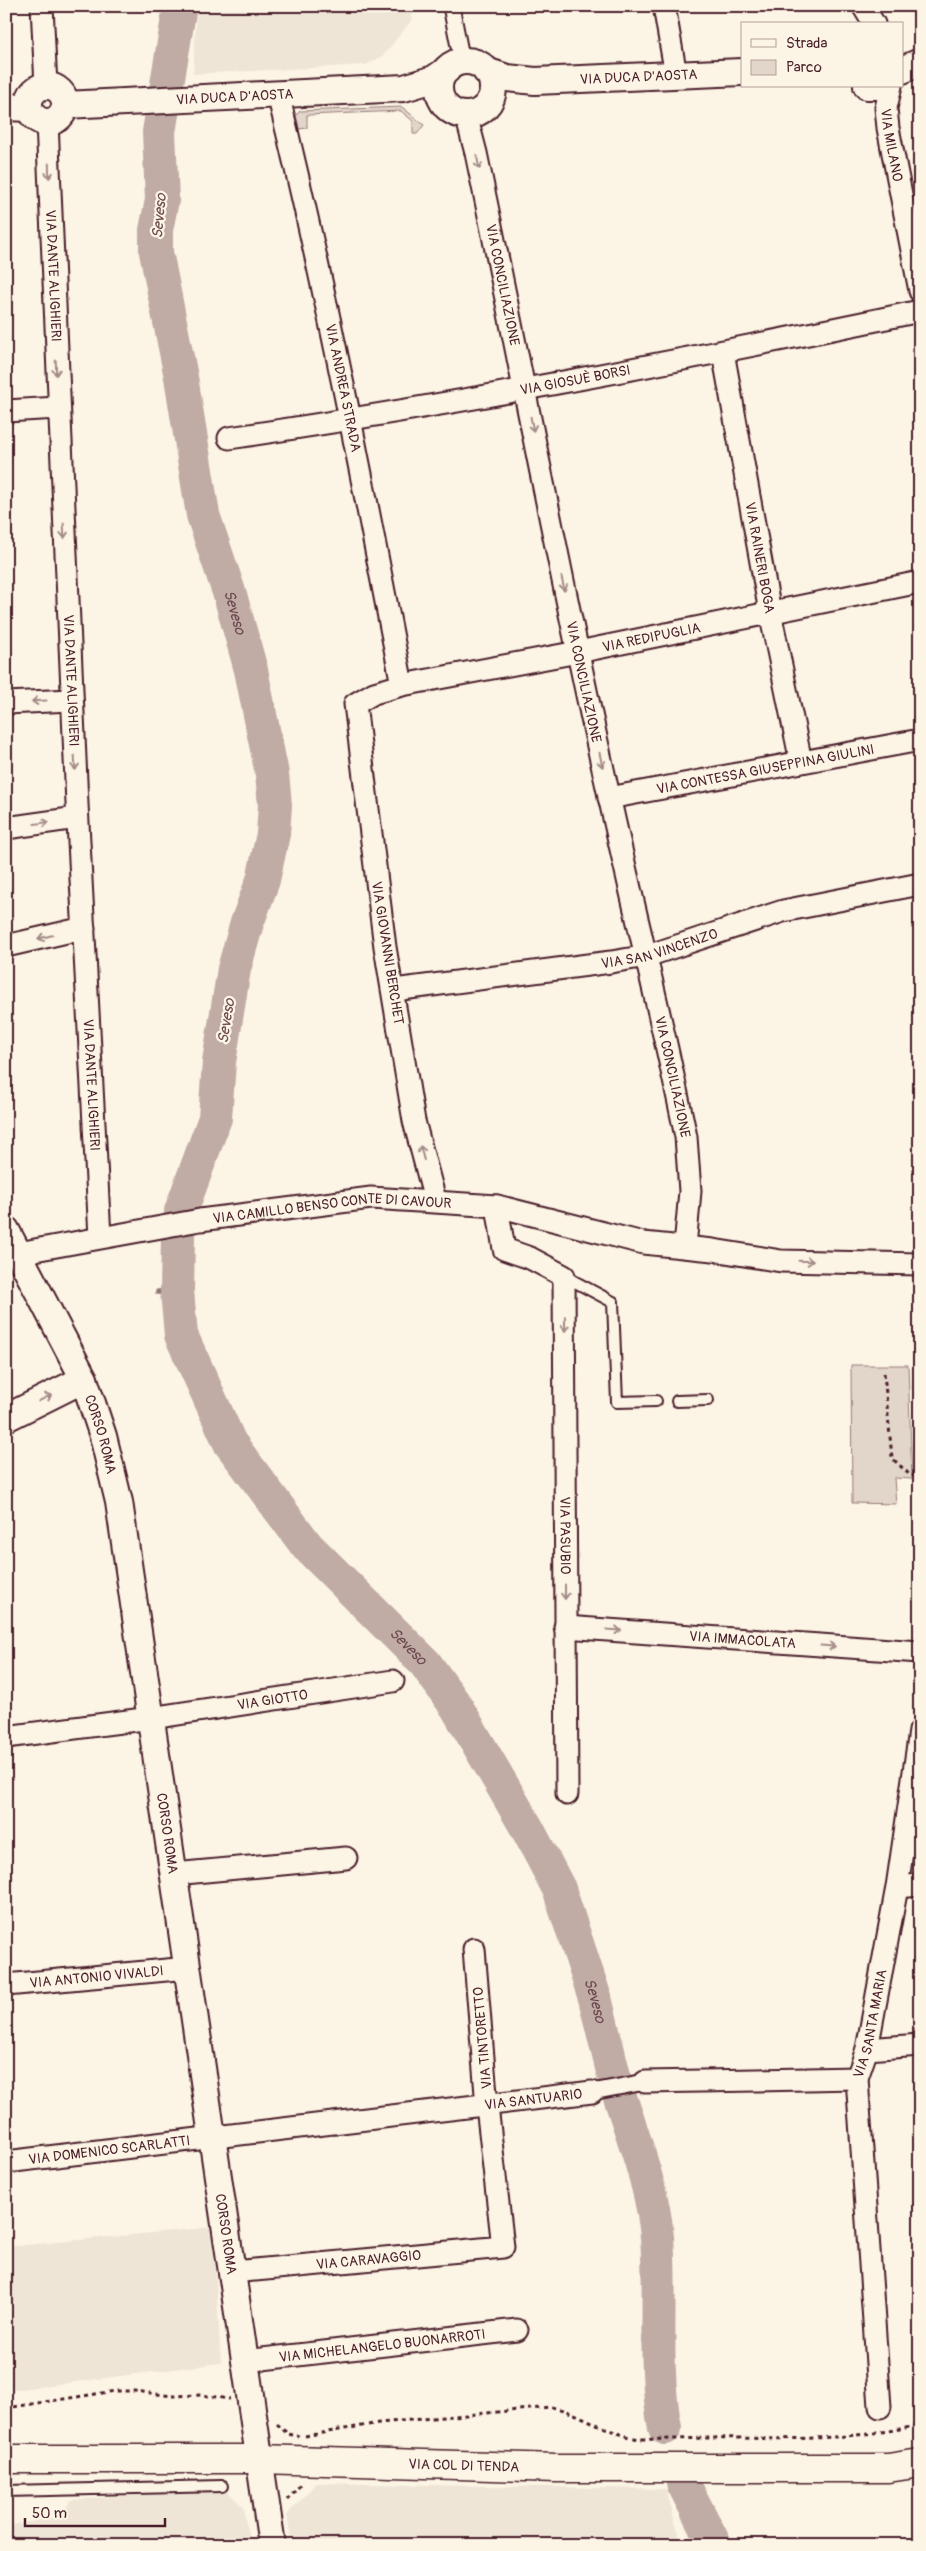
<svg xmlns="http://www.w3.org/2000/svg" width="926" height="2551" font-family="Pangolin,sans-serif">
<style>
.built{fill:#eee5d7}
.green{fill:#e2d5ca;stroke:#967a7a}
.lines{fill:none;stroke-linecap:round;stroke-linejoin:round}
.stream{stroke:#917474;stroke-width:5.5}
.river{stroke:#c0aca5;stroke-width:34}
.service-casing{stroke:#4a1f2b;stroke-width:14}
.pedestrian-casing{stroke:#4a1f2b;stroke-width:19}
.minor-casing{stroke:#4a1f2b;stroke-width:25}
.tertiary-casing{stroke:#4a1f2b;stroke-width:30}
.secondary-casing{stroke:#4a1f2b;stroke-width:31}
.path{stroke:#4a1f2b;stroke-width:3;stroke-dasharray:4 4;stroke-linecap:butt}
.service{stroke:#fcf5e5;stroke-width:10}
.pedestrian{stroke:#fcf5e5;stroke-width:15}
.minor{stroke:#fcf5e5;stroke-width:21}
.tertiary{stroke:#fcf5e5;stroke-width:26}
.secondary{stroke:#fcf5e5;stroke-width:28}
.oneway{stroke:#a38a88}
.labels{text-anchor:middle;stroke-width:4.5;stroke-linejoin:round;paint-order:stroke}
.street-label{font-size:14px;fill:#4a1f2b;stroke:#fcf5e5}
.water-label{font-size:15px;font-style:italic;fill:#6d4950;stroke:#fcf5e5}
</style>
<rect width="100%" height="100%" fill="#fcf5e5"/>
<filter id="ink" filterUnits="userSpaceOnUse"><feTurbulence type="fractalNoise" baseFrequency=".02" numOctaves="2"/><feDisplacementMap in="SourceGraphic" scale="10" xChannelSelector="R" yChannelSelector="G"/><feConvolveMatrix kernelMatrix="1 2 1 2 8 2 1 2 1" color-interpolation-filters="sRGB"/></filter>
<g filter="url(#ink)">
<!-- built -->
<path class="built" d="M197 6H414L411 21 383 56 366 65 193 74Z
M213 2227 221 2363 6 2391V2247Z
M316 2483 666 2489 681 2545H292L287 2515Z
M206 2490 227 2491 243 2507 250 2545H6V2526L63 2516 70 2500Z"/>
<!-- green -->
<path class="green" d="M402 107 424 125 417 134H413V121L401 111 307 115V128L299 129 296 115 300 111Z
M851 1365H908L912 1479 894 1478 896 1504 852 1503Z"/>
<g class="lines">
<!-- stream -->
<path class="stream" d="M158 1292 177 1291"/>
<!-- river -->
<g class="river">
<path id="s1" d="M180 6 159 132 162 200 156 230V252L181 377 203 515 230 595 251 670 272 774 275 805 273 834 263 880 247 923 234 969 219 1062 215 1118 181 1211"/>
<path id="s2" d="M178 1237 177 1291 181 1335 230 1443 307 1546 425 1663 456 1706 527 1828 559 1889 595 1998 615 2080"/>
<path d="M619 2094C634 2140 653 2189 657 2237 662 2301 653 2365 665 2428"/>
<path d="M683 2483 715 2545"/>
</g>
<defs>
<path id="service" d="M564 1276 613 1302 617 1402 656 1401
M677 1401 708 1400
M6 2491 222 2486"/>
<path id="pedestrian" d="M451 6 462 62
M592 2092 645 2082"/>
<g id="minor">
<path d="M42 6 46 86"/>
<path d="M664 6 676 75"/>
<path d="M863 6 874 24"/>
<path id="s3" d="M891 86 886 108 888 128 920 291"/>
<path id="s4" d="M278 94C326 289 364 487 402 685"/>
<path id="s5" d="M466 115 476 153C521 367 561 583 609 796 634 910 663 1023 686 1137L690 1191 685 1247"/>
<path id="s6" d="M47 122 77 804 100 1237"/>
<path id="s7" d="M723 352 770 612 801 762"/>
<path d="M6 411 58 408"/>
<path id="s8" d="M229 438C461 404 690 359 920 311"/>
<path d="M6 703 72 700"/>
<path id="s9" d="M609 798 920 740"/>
<path d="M6 828 77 818"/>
<path d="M6 946 84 928"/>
<path id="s10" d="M394 990 611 962 647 956 783 911 920 884"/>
<path id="s11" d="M435 1200 414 1121 385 947 355 704 374 693 402 685 578 652 920 582"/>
<path id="s12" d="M497 1206 504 1249 530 1258 564 1276 567 1794"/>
<path id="s13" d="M18 1253 200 1220 371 1198 497 1206 643 1243 713 1250 781 1261 920 1264"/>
<path id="s14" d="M565 1627 920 1652"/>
<path id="s15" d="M6 1737 151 1718 393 1681"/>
<path d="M174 1874 346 1858"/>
<path d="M897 1887 920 1885"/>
<path id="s16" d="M6 1985 188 1968"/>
<path d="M867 2049 920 2045"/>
<path d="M645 2082 857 2078"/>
<path id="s17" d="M6 2162 592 2092"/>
<path id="s18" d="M233 2272 503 2247 487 2106 474 1949"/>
<path id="s19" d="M245 2361 517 2330"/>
<path id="s20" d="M880 2407 857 2078 867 2049 897 1887 920 1731"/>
</g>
<g id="tertiary">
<circle cx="466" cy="88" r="27"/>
<path d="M902 70 920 62"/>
<path id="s21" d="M486 71 507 78 535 81 742 72"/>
<circle cx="47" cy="104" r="18"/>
<path d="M867 86H883"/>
<path id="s22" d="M65 105 404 88 434 79 447 70"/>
<path d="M6 107 29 108"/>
<path id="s23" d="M6 1230 84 1379 103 1436 119 1502 272 2545"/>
<path d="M6 1418 84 1379"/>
</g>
<g id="secondary">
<path id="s24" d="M6 2459H259L556 2468H888L920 2463"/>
</g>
</defs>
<!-- service casing -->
<use href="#service" class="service-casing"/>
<!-- pedestrian casing -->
<use href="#pedestrian" class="pedestrian-casing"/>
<!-- minor casing -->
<use href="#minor" class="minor-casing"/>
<!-- tertiary casing -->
<use href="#tertiary" class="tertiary-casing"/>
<!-- secondary casing -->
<use href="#secondary" class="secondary-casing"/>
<!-- path -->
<path class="path" d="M884 1373 892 1458 910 1475 920 1476
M6 2408 115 2391H134L173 2396 202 2395 230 2399
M277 2424 288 2434 299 2436
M305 2436 379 2423 551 2407C583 2413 609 2435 641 2439 674 2440 707 2437 740 2438 801 2440 861 2438 920 2425
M287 2500 303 2482"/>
<!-- service -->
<use href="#service" class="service"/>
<!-- pedestrian -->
<use href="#pedestrian" class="pedestrian"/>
<!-- minor -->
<use href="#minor" class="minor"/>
<!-- tertiary -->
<use href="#tertiary" class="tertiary"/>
<!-- secondary -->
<use href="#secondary" class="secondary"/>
</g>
<!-- one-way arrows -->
<defs><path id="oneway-shaft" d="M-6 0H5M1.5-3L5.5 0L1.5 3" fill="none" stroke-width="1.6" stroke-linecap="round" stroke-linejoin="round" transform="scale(1.25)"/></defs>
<g class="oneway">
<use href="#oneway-shaft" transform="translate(478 162) rotate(78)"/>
<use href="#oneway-shaft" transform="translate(49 171) rotate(88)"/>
<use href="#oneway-shaft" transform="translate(56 368) rotate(88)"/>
<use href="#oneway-shaft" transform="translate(532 424) rotate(79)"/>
<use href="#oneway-shaft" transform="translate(64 531) rotate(87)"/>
<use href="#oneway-shaft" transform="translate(563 584) rotate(78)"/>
<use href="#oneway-shaft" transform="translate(39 701) rotate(177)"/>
<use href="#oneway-shaft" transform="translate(601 760) rotate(78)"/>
<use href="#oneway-shaft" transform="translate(75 763) rotate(87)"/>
<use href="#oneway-shaft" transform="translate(42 823) rotate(-8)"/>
<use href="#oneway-shaft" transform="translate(45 937) rotate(167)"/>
<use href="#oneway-shaft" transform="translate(422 1153) rotate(-105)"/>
<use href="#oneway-shaft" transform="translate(806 1261) rotate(2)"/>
<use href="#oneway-shaft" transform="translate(565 1324) rotate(90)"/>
<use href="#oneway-shaft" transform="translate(45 1398) rotate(-27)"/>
<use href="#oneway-shaft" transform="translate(565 1592) rotate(90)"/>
<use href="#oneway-shaft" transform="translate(614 1630) rotate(4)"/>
<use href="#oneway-shaft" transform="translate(828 1646) rotate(4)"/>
</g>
</g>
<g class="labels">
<!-- street labels -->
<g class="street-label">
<text dy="5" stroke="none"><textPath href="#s21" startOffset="154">VIA DUCA D'AOSTA</textPath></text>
<text dy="5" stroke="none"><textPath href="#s22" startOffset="170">VIA DUCA D'AOSTA</textPath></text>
<text dy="5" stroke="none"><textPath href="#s3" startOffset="60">VIA MILANO</textPath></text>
<text dy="5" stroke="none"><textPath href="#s6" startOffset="154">VIA DANTE ALIGHIERI</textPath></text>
<text dy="5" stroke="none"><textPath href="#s5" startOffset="174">VIA CONCILIAZIONE</textPath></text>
<text dy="5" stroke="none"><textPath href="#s8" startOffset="351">VIA GIOSUÈ BORSI</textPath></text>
<text dy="5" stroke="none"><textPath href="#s4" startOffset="301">VIA ANDREA STRADA</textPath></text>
<text dy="5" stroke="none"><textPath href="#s7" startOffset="209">VIA RAINERI BOGA</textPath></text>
<text dy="5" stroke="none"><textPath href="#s11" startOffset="808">VIA REDIPUGLIA</textPath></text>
<text dy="5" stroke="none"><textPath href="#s6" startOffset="559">VIA DANTE ALIGHIERI</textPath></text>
<text dy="5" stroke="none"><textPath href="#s5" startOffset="579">VIA CONCILIAZIONE</textPath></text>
<text dy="5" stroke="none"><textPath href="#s9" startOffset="159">VIA CONTESSA GIUSEPPINA GIULINI</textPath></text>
<text dy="5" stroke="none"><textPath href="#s10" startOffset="269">VIA SAN VINCENZO</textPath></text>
<text transform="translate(388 953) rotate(81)" y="5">VIA GIOVANNI BERCHET</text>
<text dy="5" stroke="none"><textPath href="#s5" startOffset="984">VIA CONCILIAZIONE</textPath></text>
<text dy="5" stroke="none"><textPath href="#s6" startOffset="964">VIA DANTE ALIGHIERI</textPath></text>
<text dy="5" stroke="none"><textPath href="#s13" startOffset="318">VIA CAMILLO BENSO CONTE DI CAVOUR</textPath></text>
<text dy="5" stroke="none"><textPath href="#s23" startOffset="226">CORSO ROMA</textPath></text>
<text dy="5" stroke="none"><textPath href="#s12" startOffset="369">VIA PASUBIO</textPath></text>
<text dy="5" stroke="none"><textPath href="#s14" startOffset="178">VIA IMMACOLATA</textPath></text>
<text dy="5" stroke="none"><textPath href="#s15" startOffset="269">VIA GIOTTO</textPath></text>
<text dy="5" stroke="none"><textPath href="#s23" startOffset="631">CORSO ROMA</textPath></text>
<text dy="5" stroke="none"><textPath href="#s16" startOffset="91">VIA ANTONIO VIVALDI</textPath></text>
<text dy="5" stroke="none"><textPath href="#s20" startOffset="386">VIA SANTA MARIA</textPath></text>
<text transform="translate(482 2038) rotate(-95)" y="5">VIA TINTORETTO</text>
<text dy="5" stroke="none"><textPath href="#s17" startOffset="531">VIA SANTUARIO</textPath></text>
<text dy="5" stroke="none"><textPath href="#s17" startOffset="104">VIA DOMENICO SCARLATTI</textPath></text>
<text dy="5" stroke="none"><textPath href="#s23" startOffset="1036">CORSO ROMA</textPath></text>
<text dy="5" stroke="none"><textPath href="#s18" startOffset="136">VIA CARAVAGGIO</textPath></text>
<text dy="5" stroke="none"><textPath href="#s19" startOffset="138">VIA MICHELANGELO BUONARROTI</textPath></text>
<text dy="5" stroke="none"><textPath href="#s24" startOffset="458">VIA COL DI TENDA</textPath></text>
</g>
<!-- water labels -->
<g class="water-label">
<text transform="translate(159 216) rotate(-85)" y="5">Seveso</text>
<text dy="5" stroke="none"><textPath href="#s1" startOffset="618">Seveso</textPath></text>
<text transform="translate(226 1021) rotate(-81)" y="5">Seveso</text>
<text dy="5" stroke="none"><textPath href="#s2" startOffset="488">Seveso</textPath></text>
<text dy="5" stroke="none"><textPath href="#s2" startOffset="892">Seveso</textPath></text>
</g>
</g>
<!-- margin -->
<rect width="926" height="2551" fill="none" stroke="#fcf5e5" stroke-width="25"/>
<rect x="12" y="12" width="901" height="2526" fill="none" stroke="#4a1f2b" stroke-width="2" filter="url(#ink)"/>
<!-- legend -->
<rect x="741" y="22" width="162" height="65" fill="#fcf5e5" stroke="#b59f9b"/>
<rect x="751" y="39" width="25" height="8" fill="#fcf5e5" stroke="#b59f9b"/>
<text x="786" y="48" font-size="15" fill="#4a1f2b">Strada</text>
<rect x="751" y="60" width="25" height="15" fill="#e2d5ca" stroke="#b59f9b"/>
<text x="786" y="72" font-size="15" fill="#4a1f2b">Parco</text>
<!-- scale -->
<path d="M25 2518v8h140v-8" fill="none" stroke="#4a1f2b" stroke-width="2.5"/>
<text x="32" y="2518" font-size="15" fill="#4a1f2b" stroke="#fcf5e5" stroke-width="4" paint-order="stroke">50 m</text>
</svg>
